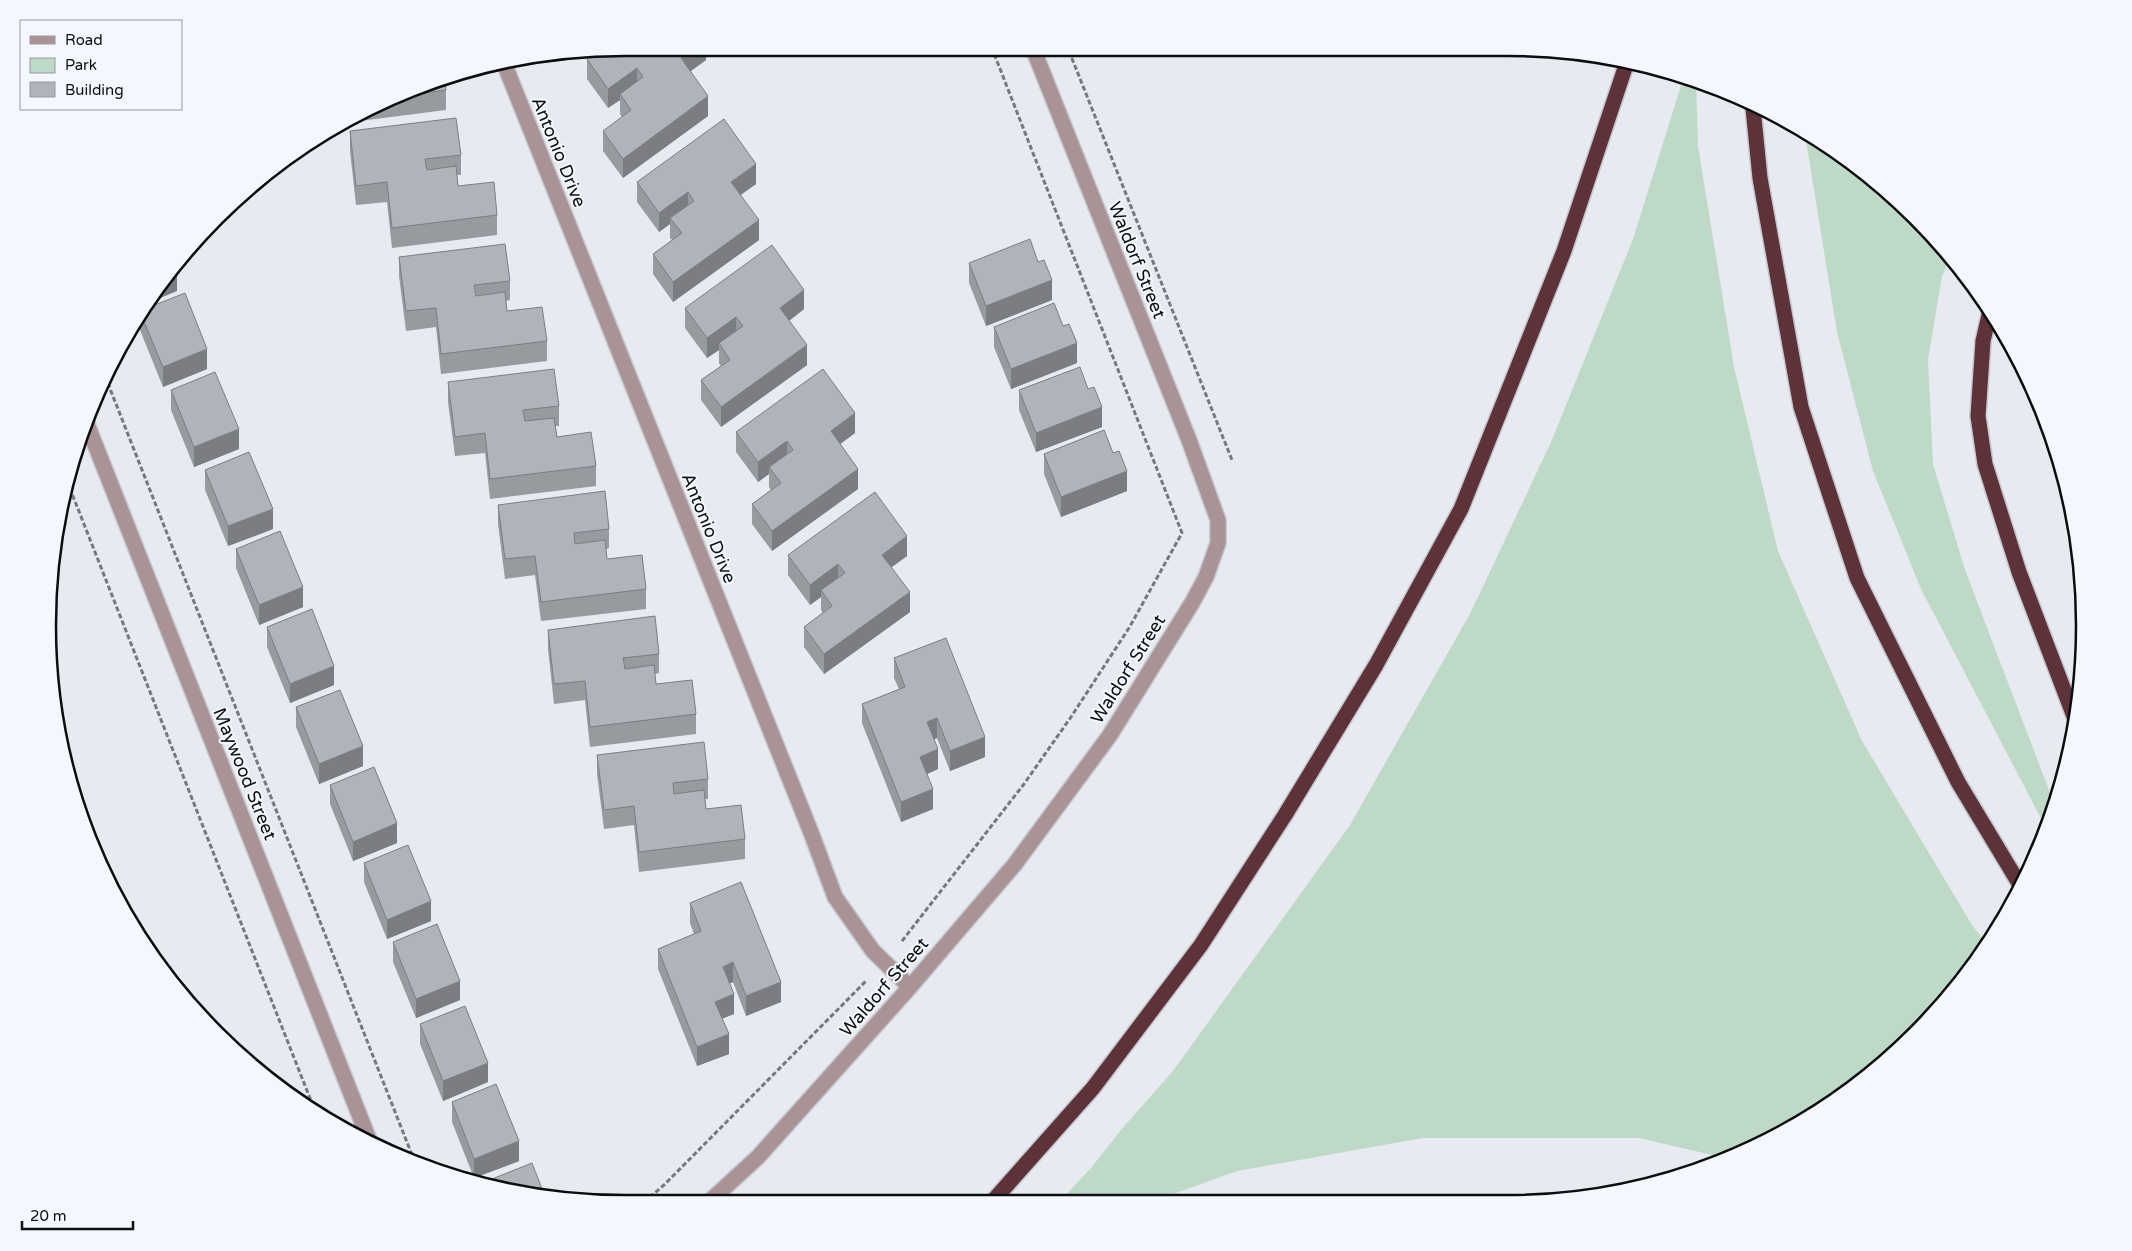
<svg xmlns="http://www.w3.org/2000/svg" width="2132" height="1251" font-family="'Varela Round',sans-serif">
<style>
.green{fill:#bfd9c7}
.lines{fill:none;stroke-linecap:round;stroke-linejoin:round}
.street-casing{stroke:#c4c7cc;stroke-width:18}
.highway-casing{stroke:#c4c7cc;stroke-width:18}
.path{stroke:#76787c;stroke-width:3;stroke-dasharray:5 2.5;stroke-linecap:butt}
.street{stroke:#aa9395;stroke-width:15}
.highway{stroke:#5d3238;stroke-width:15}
.wall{fill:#979a9f}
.shaded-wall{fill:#7b7d82}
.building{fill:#b0b3b9;stroke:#7b7d82}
.labels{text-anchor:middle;stroke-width:4;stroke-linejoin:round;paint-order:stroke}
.street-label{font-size:18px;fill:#0c0d0f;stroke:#f5f7fe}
.rim{fill:none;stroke:#0c0d0f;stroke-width:2.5}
</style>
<rect width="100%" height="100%" fill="#e7eaf0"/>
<!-- green -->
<path class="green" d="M1684 76 1696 80 1698 146 1734 367 1778 551 1862 741 1972 925 1988 945 1987 946 1915 1034 1796 1126 1725 1158 1639 1138H1423L1237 1171 1151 1202H1059L1091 1168 1120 1131 1173 1071 1350 825 1471 612 1552 440 1633 239Z
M1805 134 1827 145 1915 217 1950 259 1942 276 1928 360 1933 464 1965 570 2054 803 2046 828 1921 589 1873 471 1837 332Z"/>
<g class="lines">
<defs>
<path id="street" d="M504 63 812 835 835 897 873 951 910 987
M87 424 368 1137
M709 1202 758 1157 910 987 1015 864 1110 735 1192 603 1206 577 1218 543V520L1189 440 1034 51"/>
<path id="highway" d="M1753 108 1760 178 1801 407 1857 578 1958 782 2020 885
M1990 311 1983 341 1978 416 1985 464 2019 572 2075 719
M992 1202 1093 1088 1201 945 1285 815 1376 665 1461 509 1564 251 1626 65"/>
</defs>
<!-- street casing -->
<use href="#street" class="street-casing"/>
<!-- highway casing -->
<use href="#highway" class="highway-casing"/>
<!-- path -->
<path class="path" d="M1069 51 1232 460
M105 376 414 1160
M67 481 315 1111
M902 941 1024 784 1071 717 1129 628 1182 533 993 51
M644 1202 664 1185 866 981"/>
<!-- street -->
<use href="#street" class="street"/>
<!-- highway -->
<use href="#highway" class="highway"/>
</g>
<!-- wall -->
<path class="wall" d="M706 52V60L691 71 708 116 623 178 603 151V131L622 117 620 114V100L608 108 587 79V59Z
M440 78 446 90V110L344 123 370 107Z
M350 131 461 155V175H457L458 186 497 215V235L392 248 387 202 356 205 350 151Z
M637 182 756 184 741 195 759 240 673 302 653 274V254L672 240 670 238V224L659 232 637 202Z
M399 257 510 281V300L506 301 507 311 547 341V361L441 374 436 327 406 331 399 276Z
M1038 262 1052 300 986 326 969 283V263Z
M685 308 804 309 789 321 807 365 721 427 701 400V380L721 366 719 363V350L707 358 685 328Z
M142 310 207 369 163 387 140 330V313Z
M994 327 1077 363 1011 389 994 347Z
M448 382 559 406V426H555L557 437 596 466V486L490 499 485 453 455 456 448 402Z
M1088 389 1102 427 1036 452 1019 410V390Z
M171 390 239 449 194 467 171 410Z
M736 432 855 433 840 444 858 489 772 551 752 524V504L771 490 769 487V474L758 482 736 452Z
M1113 453 1127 491 1061 517 1044 474V454Z
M205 470 273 529 228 546 205 490Z
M498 505 609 529V548L606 549 607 559 646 589V609L541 621 535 575 505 579 498 524Z
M236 549 303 607 259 625 236 568Z
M788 555 907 556 892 567 910 612 824 674 804 647V627L823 613 821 610V597L810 605 788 575Z
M267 627 334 685 290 703 267 647Z
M548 630 659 654V673L655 674 656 684 696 714V734L590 747 585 700 554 704 548 649Z
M894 658 985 757 950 771 937 738 934 739 938 769 927 774 933 809 901 822 862 723V704L899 689 894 678Z
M296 707 363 766 319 784 296 727Z
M597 755 708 779V799H705L706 809 745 839V859L639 872 634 825 604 829 597 774Z
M330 785 397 843 353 861 330 804Z
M364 863 431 921 387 939 364 882Z
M690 903 781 1002 746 1016 733 982 729 984 734 1014 722 1019 729 1054 697 1066 658 969V949L694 934 690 923Z
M393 942 460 1000 416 1018 393 962Z
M420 1024 488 1082 443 1101 420 1044Z
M452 1102 519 1161 474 1178 452 1122Z"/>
<!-- shaded-wall -->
<path class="shaded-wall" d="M690 52H706V60L681 78V58Z
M637 68V88L620 94V100L608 108V89Z
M708 96V116L623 178V159Z
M756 164V184L731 201V182Z
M688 192V211L670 218V224L659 232V213Z
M759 220V240L673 302V282Z
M177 271V291L146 304 170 274Z
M1052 280V300L986 326V306Z
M804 290V309L780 328V308Z
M736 317V337L719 343V350L707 358V338Z
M1077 343V363L1011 389V369Z
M807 345V365L721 427V407Z
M207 349V369L163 387V367Z
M1102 407V427L1036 452V433Z
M855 413V433L831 451V431Z
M239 429V449L194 467V447Z
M787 441V461L769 467V474L758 482V462Z
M858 469V489L772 551V531Z
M1127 471V491L1061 517V497Z
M273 509V529L228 546V526Z
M907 536V556L882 574V555Z
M838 564V584L821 590V597L810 605V585Z
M303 587V607L259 625V605Z
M910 592V612L824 674V654Z
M334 666V685L290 703V684Z
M937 718V738L927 742V722Z
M985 737V757L950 771V751Z
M363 746V766L319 784V764Z
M938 749V769L920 777V757Z
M933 789V809L901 822V802Z
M397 823V843L353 861V842Z
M431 901V921L387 939V920Z
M733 962V982L723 986V967Z
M460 981V1000L416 1018V999Z
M781 982V1002L746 1016V996Z
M734 994V1014L715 1021V1002Z
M729 1034V1054L697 1066V1047Z
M488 1063V1082L443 1101V1081Z
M519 1141V1161L474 1178V1159Z"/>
<!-- building -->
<path class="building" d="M596 52H690L681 58 708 96 623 159 603 131 631 110 620 94 643 77 637 68 608 89 587 59Z
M445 77 446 90 395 97 440 78Z
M456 118 461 155 425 159 427 170 456 166 458 186 494 182 497 215 392 228 387 182 356 186 350 131Z
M724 119 756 164 731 182 759 220 673 282 653 254 682 233 670 218 694 201 688 192 659 213 637 182Z
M1030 239 1038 262 1044 260 1052 280 986 306 969 263Z
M505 244 510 281 474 285 476 296 505 292 507 311 542 307 547 341 441 354 436 308 406 311 399 257Z
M772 245 804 290 780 308 807 345 721 407 701 380 730 360 719 343 743 326 736 317 707 338 685 308Z
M176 267 177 271 170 274Z
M185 293 207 349 163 367 140 312 142 310Z
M1054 303 1063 326 1069 324 1077 343 1011 369 994 327Z
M1080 367 1088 389 1094 387 1102 407 1036 433 1019 390Z
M554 369 559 406 523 410 525 421 554 418 557 437 591 432 596 466 490 479 485 433 455 437 448 382Z
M823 369 855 413 831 431 858 469 772 531 752 504 781 483 769 467 793 450 787 441 758 462 736 432Z
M215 372 239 429 194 447 171 390Z
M1104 430 1113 453 1119 451 1127 471 1061 497 1044 454Z
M249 452 273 509 228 526 205 470Z
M605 491 609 529 574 533 575 544 605 540 607 559 642 555 646 589 541 602 535 556 505 559 498 505Z
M875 492 907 536 882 555 910 592 824 654 804 627 832 606 821 590 845 573 838 564 810 585 788 555Z
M280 531 303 587 259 605 236 549Z
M312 609 334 666 290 684 267 627Z
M655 616 659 654 623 658 625 669 654 665 656 684 692 680 696 714 590 727 585 681 554 684 548 630Z
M946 638 985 737 950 751 937 718 927 722 938 749 920 757 933 789 901 802 862 704 905 687 894 658Z
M340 690 363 746 319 764 296 707Z
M704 742 708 779 673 783 674 794 704 790 706 809 741 805 745 839 639 852 634 806 604 810 597 755Z
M374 767 397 823 353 842 330 785Z
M408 845 431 901 387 920 364 863Z
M741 882 781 982 746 996 733 962 723 967 734 994 715 1002 729 1034 697 1047 658 949 701 931 690 903Z
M437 924 460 981 416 999 393 942Z
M465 1006 488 1063 443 1081 420 1024Z
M496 1084 519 1141 474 1159 452 1102Z
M532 1163 544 1194 488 1182 487 1181Z"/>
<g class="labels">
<!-- street labels -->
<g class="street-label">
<text transform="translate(559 152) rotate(68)" y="6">Antonio Drive</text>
<text transform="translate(1137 260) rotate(68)" y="6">Waldorf Street</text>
<text transform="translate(709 528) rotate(68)" y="6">Antonio Drive</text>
<text transform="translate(1128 669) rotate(-58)" y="6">Waldorf Street</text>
<text transform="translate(245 774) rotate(68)" y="6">Maywood Street</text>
<text transform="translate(884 987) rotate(-49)" y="6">Waldorf Street</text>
</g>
</g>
<!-- crop -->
<path d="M0 0H2132V1251H0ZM625 56H1507A569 569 0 0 1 2076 625V626A569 569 0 0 1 1507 1195H625A569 569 0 0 1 56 626V625A569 569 0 0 1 625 56Z" fill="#f5f7fe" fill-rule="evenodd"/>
<path class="rim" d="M625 56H1507A569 569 0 0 1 2076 625V626A569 569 0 0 1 1507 1195H625A569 569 0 0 1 56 626V625A569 569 0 0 1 625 56Z"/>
<!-- legend -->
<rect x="20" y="20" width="162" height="90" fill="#f5f7fe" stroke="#98999e"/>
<rect x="30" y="36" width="25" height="8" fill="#aa9395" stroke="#98999e"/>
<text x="65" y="45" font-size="15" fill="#0c0d0f">Road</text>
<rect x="30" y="58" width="25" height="15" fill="#bfd9c7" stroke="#98999e"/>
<text x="65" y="70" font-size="15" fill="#0c0d0f">Park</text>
<rect x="30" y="82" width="25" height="15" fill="#b0b3b9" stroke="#98999e"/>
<text x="65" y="95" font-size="15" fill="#0c0d0f">Building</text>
<!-- scale -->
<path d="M22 1221v8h111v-8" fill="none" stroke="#0c0d0f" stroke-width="2.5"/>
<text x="30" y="1221" font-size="15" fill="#0c0d0f" stroke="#f5f7fe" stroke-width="4" paint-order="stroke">20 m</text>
</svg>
